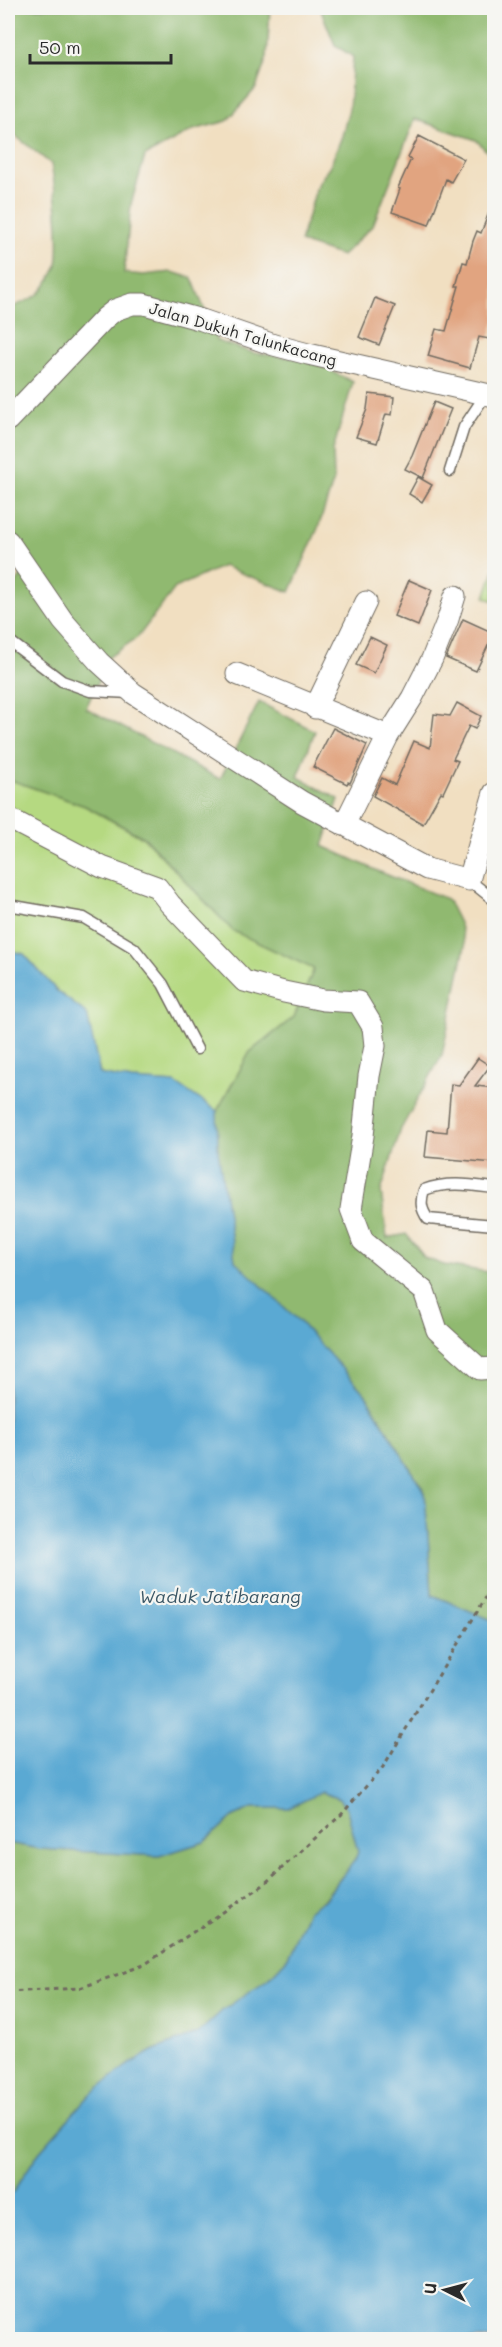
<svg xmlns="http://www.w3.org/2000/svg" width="502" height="2347" font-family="Mali,sans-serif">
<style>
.green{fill:#b5d981;stroke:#708256;stroke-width:1.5}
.forest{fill:#90b96f;stroke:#5e724d;stroke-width:1.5}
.water{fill:#5aa9d3;stroke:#426a7f;stroke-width:1.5}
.building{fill:#e1a480}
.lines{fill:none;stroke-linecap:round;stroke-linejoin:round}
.service-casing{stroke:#706a60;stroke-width:13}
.minor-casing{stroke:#706a60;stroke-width:23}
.path{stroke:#706a60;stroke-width:3;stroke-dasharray:4.5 4.5;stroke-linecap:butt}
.service{stroke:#fff;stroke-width:10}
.minor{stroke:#fff;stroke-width:21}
.labels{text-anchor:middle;stroke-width:4.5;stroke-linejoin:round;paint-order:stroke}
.street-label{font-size:16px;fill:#2b2b2b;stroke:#f6f6f2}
.water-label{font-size:18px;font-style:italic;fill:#3b5766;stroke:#f6f6f2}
</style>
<rect width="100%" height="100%" fill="#f6f6f2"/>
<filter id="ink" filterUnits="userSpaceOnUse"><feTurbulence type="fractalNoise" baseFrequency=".0167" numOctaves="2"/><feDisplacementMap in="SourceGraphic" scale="12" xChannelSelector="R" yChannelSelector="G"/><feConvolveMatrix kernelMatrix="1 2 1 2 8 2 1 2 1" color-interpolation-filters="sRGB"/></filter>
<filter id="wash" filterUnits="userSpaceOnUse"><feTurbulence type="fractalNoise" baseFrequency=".008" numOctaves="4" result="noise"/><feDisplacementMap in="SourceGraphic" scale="24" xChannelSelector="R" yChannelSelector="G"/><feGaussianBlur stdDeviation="1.35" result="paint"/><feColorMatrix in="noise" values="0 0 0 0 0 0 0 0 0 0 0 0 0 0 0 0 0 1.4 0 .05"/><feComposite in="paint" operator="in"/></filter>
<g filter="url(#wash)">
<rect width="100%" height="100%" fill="#f1dfc1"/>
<!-- green -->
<path class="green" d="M494 570V601L485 597Z
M8 779 85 806 145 839 233 931 314 969 294 1017 250 1052 217 1111 175 1083 132 1080 100 1074 87 1014 57 991 24 954 8 950Z"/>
<!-- forest -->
<path class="forest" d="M8 8H270L267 57 256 88 227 121 193 130 145 156 131 204 124 273 143 275 172 272 192 278 217 341 254 353 309 360 353 382 333 450 334 480 318 528 290 592 223 566 175 588 138 637 109 657 86 708 220 779 259 702 315 731 298 777 339 799 323 846 380 872 447 899 460 925 465 946 442 1055 401 1129 381 1191 387 1238 406 1234 425 1258 444 1265 494 1273V1621L432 1595 425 1492 365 1394 300 1322 235 1262 218 1151 217 1111 250 1052 294 1017 314 969 233 931 145 838 85 806 8 779V596L30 562 8 523V309C17 305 28 301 37 295 44 290 53 275 56 268 62 250 55 184 51 164L8 130Z
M320 8H494V159L476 140 415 119 373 225 342 256 300 242 317 186 331 164 342 136 349 109 353 57 335 45Z
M321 1792 339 1799 347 1809 358 1852 355 1860 323 1900 308 1911 286 1960 268 1979 223 2010 198 2033 152 2051 125 2067 90 2095 39 2152 14 2191 8 2196V1843L40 1849 159 1856 204 1842 234 1816 252 1808H289Z"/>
<!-- water -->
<path class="water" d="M8 950 24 954 57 991 87 1014 100 1074 132 1080 175 1083 217 1111 218 1151 235 1261 300 1322 365 1394 425 1493 432 1595 494 1621V2339H8V2196L14 2191 39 2152 90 2095 125 2067 152 2051 198 2033 223 2010 268 1979 286 1960 308 1911 324 1900 355 1860 358 1852 347 1809 339 1799 321 1792 289 1808H252L234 1816 204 1842 159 1856 40 1849 8 1843Z"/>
<g id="blocks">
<!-- building -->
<path class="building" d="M419 136 464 159 451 182 446 179 429 225 392 212 400 189 398 188 411 159 408 157Z
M493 202H495V320L489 339 479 337 470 368 428 356 436 329 446 331 459 286H456L463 262 467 263 473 241 477 231 481 233Z
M375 298 395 306 379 345 359 337Z
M369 394 394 397 392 415 386 414 377 443 356 437 367 409Z
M434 402 451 409 423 478 405 469 412 456Z
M418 477 432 485 422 502 409 494Z
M409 580 432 590 418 626 394 616Z
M463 619 494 633 476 671 446 658Z
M370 637 387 645 374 673 356 665Z
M457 703 481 716 475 729 469 726 453 759 458 761 443 793 441 792 423 824 373 796 382 778 395 785 414 741 430 748 434 714 450 716Z
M333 728 367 745 350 783 348 782 347 784 313 767Z
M478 1058 490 1066 475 1086 495 1088V1163L425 1157 428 1130 447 1132 451 1084 459 1085Z"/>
</g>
</g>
<g filter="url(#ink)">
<use href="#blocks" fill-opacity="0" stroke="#706a60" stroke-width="1.5"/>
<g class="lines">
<defs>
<path id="service" d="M450 471 464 427 486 394
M8 640 62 681 90 691 130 693
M469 880 494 900
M8 905 84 918 134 948 163 984 197 1049
M494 1188C471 1185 447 1181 424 1190 420 1202 421 1209 428 1219L494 1225"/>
<path id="minor" d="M8 420 105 318 115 310 132 304H144L202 320 274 345 308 354 494 396
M8 541 63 621 99 662 133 693 302 802 427 869 469 880 494 793
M237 674 388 736
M315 708 366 602
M8 818 102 867 157 887 170 904 244 981 284 992 323 1000 358 1002 373 1027 375 1046 369 1076 363 1136 351 1209 363 1241 424 1291 437 1330 480 1369 494 1368
M344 825 388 736 412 698 432 659 448 619 455 596"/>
</defs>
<!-- service casing -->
<use href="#service" class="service-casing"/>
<!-- minor casing -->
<use href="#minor" class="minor-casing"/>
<!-- path -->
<path class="path" d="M8 1992 80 1988 144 1965 262 1886 341 1815 383 1767 488 1594 494 1574"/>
<!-- service -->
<use href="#service" class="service"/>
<!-- minor -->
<use href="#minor" class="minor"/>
</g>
</g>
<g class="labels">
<!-- street labels -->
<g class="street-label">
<text transform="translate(243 334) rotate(16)" y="6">Jalan Dukuh Talunkacang</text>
</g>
<!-- water labels -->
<g class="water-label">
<text x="220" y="1603">Waduk Jatibarang</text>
</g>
</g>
<!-- margin -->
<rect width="502" height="2347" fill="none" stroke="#f6f6f2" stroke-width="30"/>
<!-- north arrow -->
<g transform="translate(445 2290) rotate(276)" stroke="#f6f6f2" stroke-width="4.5" paint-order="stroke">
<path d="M0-4.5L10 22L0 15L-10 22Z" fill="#2b2b2b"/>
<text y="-9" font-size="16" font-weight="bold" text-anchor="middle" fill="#2b2b2b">U</text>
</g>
<!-- scale -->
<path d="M30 54v9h141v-9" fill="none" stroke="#2b2b2b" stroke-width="3"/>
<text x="39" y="54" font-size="18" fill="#2b2b2b" stroke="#f6f6f2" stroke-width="4.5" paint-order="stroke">50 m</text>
</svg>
